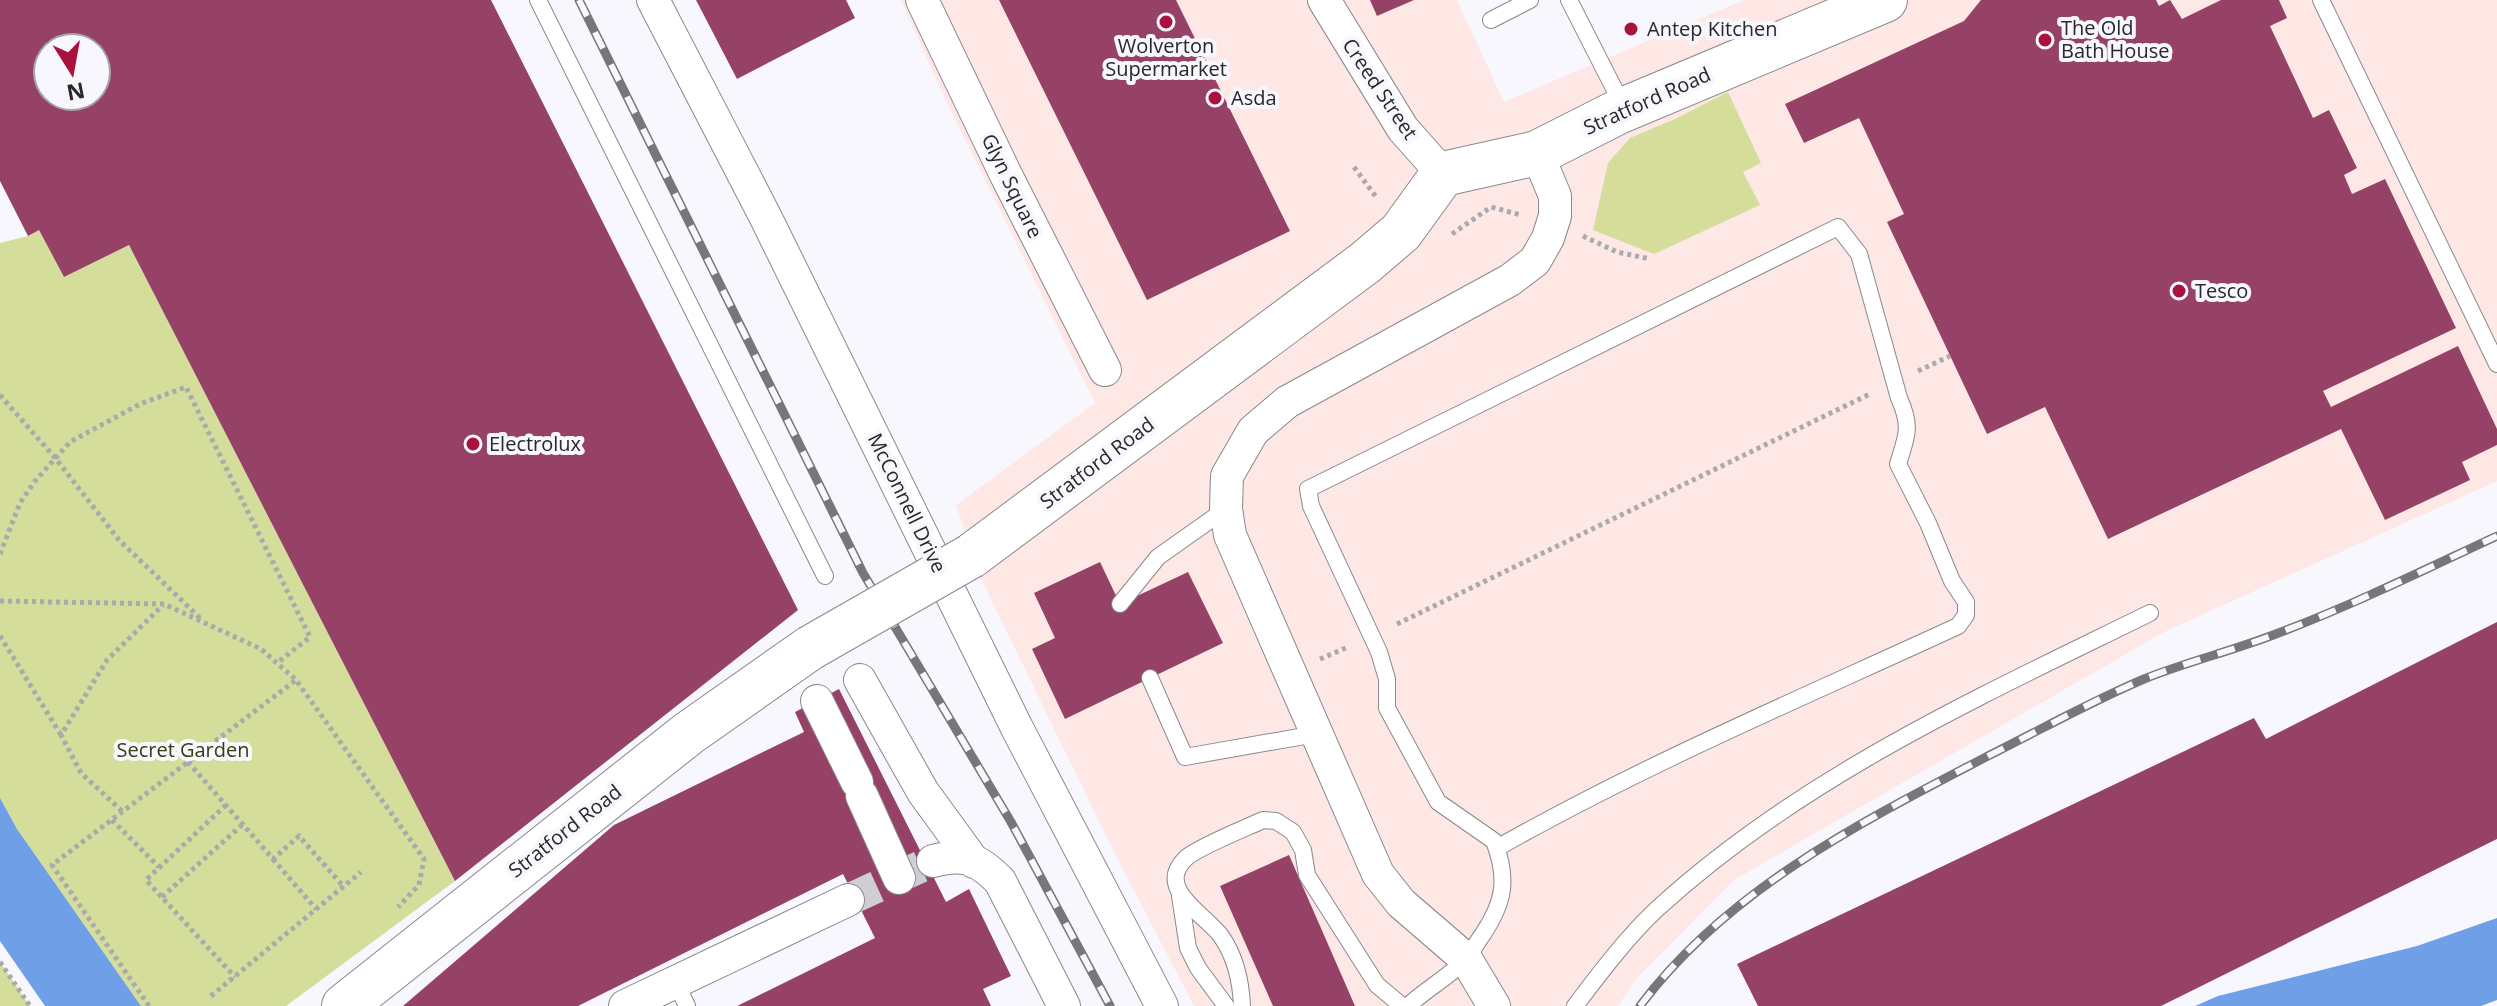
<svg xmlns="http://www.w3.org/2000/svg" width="2497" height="1006" font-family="'Open Sans',sans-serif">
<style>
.commercial{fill:#fee8e5}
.green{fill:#d4dd99}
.water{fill:#6f9fe6}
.building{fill:#954266;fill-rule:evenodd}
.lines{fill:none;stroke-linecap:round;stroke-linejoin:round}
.street-tunnel{stroke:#ceced3;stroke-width:32;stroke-dasharray:32 16;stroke-linecap:butt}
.lane-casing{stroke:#88888d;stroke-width:18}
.street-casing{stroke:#88888d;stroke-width:34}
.secondary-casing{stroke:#88888d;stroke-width:46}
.path{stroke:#aaaaae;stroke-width:5;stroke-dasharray:4 4;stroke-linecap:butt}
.lane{stroke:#fff;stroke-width:16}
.street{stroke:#fff;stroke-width:32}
.secondary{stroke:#fff;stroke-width:44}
.rail-casing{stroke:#77777b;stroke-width:9}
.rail{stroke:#f7f7fd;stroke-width:6;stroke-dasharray:18;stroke-linecap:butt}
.secondary-bridge-casing{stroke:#88888d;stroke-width:46;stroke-linecap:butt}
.secondary-bridge{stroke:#fff;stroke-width:44}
.poi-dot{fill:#a9123d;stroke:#f7f7fd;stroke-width:3}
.labels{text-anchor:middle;stroke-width:8;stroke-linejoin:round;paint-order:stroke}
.poi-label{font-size:20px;fill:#28282a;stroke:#f7f7fd;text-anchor:start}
.street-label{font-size:20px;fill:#28282a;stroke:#f7f7fd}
.park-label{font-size:20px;fill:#383b14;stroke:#f7f7fd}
</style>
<rect width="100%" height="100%" fill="#f7f7fd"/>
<!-- commercial -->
<path class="commercial" d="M901 0H1457L1504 102 1744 0H2497V481L2164 632 1734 880 1636 979 1618 1006H1194L1115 854 984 585 956 505 1095 403 946 101Z"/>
<!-- green -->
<path class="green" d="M1728 92 1761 163 1743 172 1760 205 1654 254 1593 230 1608 163 1630 138 1675 119Z
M39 230 64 277 129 245 455 881 286 1006H141L17 829 0 798V243L28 236Z
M0 962 30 1006H0Z"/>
<!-- water -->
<path class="water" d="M0 798 17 829 141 1006H45L0 941Z
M2497 918V1000L2481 1006H2195L2218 996 2417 946Z"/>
<!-- building -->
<path class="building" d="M0 0H491L798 610 455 881 129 245 64 277 39 230 28 236 0 181ZM48 48H96V96H48Z
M696 0H846L855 18 737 79Z
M999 0H1176L1290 231 1147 300Z
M1370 0H1414L1377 16Z
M1981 0H2156L2159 6 2170 0 2182 19 2221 0H2279L2287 18 2270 26 2313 118 2329 110 2357 168 2344 175 2352 194 2385 179 2456 328 2323 391 2331 407 2458 346 2497 429V445L2462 462 2470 480 2385 520 2341 429 2108 539 2045 407 1987 434 1887 222 1904 214 1859 118 1804 143 1785 104 1964 21Z
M1100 562 1120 604 1188 572 1223 643 1065 719 1032 649 1055 638 1034 593Z
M2497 622V839L2161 1006H1758L1737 964 2254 718 2266 739Z
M839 689 946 902 969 889 1011 976 983 989 991 1006H737L875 938 843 874 578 1006H403L614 825 804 732 795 712Z
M1289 855 1355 1006H1273L1220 886Z"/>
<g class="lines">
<!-- street-tunnel -->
<path class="street-tunnel" d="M848 900 933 861"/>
<defs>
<path id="lane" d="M538 0 825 576
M1569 0 1624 108
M2321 0 2497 364
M1491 20 1530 0
M1120 604 1158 557 1226 509
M1150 678 1185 757 1316 734
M1180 896 1188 948 1198 968 1226 1006
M676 983 687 1006
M1242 1006C1241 982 1235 956 1221 936 1205 914 1154 889 1186 858 1198 847 1246 828 1263 820L1276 821 1293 832 1303 850 1307 875 1377 985 1402 1006
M1408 1006C1426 989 1449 977 1466 959 1472 952 1477 942 1483 934 1505 901 1508 878 1494 841L1438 802 1387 708V679L1379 652 1311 506 1308 489 1838 227 1859 254 1899 398C1912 427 1907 435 1898 464L1928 523 1952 581 1966 602V615L1958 626C1804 697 1645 764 1497 848
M1575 1006C1600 973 1627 937 1657 909 1801 777 1977 698 2150 613"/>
<path id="street" d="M653 0 766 218 1017 728 1162 1006
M922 0 1005 173 1105 370
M1324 0 1403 129 1443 174
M860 680 923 792 974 862
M817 701 857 782
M862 796 899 878
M933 861C964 853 977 858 1000 881L1064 1006
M625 1006 848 900
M1494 1006 1466 959 1401 903 1378 874 1230 535 1226 509 1227 476 1253 431 1287 402 1510 280 1535 261 1548 238 1555 216V196L1537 153"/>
<path id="secondary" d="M971 556 1366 262 1401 232 1443 174 1537 153 1618 112 1885 0
M344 1006 689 733 810 648"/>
</defs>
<!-- lane casing -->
<use href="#lane" class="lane-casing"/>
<!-- street casing -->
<use href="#street" class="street-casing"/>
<!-- secondary casing -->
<use href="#secondary" class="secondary-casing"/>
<!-- path -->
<path class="path" d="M1354 167 1376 197
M1452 234 1491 207 1521 215
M1583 236 1617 252 1650 259
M1918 371 1950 356
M0 395 56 459 119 540 202 620
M0 554 20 503 35 481 70 442 140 404 186 387 310 637 277 663
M0 601 164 604 261 649 296 680 424 859 419 885 398 907
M1397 624 1870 394
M0 636 61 735
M1320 659 1348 647
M188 762 273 859 299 836 343 886
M226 805 146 880 235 977
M122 811 81 773 61 735 107 660 163 605
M112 820 159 867
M273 859 316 909
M162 897 243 824
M0 962 30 1006
M211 996 361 872
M149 1006 52 865 296 680"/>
<!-- lane -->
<use href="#lane" class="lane"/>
<!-- street -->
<use href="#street" class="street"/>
<!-- secondary -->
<use href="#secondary" class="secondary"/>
<defs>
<path id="rail" d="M579 0 863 573 1011 822 1110 1006
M1640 1006C1727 890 1861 822 1986 757 2038 731 2090 702 2144 679 2189 661 2236 650 2281 632 2355 604 2426 569 2497 536"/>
</defs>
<!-- rail casing -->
<use href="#rail" class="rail-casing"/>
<!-- rail -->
<use href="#rail" class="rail"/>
<defs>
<path id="secondary-bridge" d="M810 648 971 556"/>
</defs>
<!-- secondary-bridge casing -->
<use href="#secondary-bridge" class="secondary-bridge-casing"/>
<!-- secondary-bridge -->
<use href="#secondary-bridge" class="secondary-bridge"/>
</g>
<!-- markers -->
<g class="poi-dot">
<circle cx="1166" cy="22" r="8"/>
<circle cx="1631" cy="29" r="8"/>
<circle cx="2045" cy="40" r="8"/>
<circle cx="1215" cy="98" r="8"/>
<circle cx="2179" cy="291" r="8"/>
<circle cx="473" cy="444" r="8"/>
</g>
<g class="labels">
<!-- poi labels -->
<g class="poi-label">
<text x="2061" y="35">The Old<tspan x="2061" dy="23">Bath House</tspan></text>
<text x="1647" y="36">Antep Kitchen</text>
<text x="1166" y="53" text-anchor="middle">Wolverton<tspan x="1166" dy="23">Supermarket</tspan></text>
<text x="1231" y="105">Asda</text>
<text x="2195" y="298">Tesco</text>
<text x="489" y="451">Electrolux</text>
</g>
<!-- street labels -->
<g class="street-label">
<text transform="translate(1380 89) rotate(56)" y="7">Creed Street</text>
<text transform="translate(1647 101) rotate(-24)" y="7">Stratford Road</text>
<text transform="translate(1012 186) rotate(64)" y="7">Glyn Square</text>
<text transform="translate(1097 463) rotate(-37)" y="7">Stratford Road</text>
<text transform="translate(907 503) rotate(64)" y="7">McConnell Drive</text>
<text transform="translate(565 831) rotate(-38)" y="7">Stratford Road</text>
</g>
<!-- park labels -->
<g class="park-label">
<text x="183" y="757">Secret Garden</text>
</g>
</g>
<!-- north arrow -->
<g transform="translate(72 72) rotate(169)"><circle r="38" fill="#f7f7fd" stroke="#a4a4a9" stroke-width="2"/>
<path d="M0-6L14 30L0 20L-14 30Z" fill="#a9123d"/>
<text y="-12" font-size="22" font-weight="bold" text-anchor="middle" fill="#28282a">N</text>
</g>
</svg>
